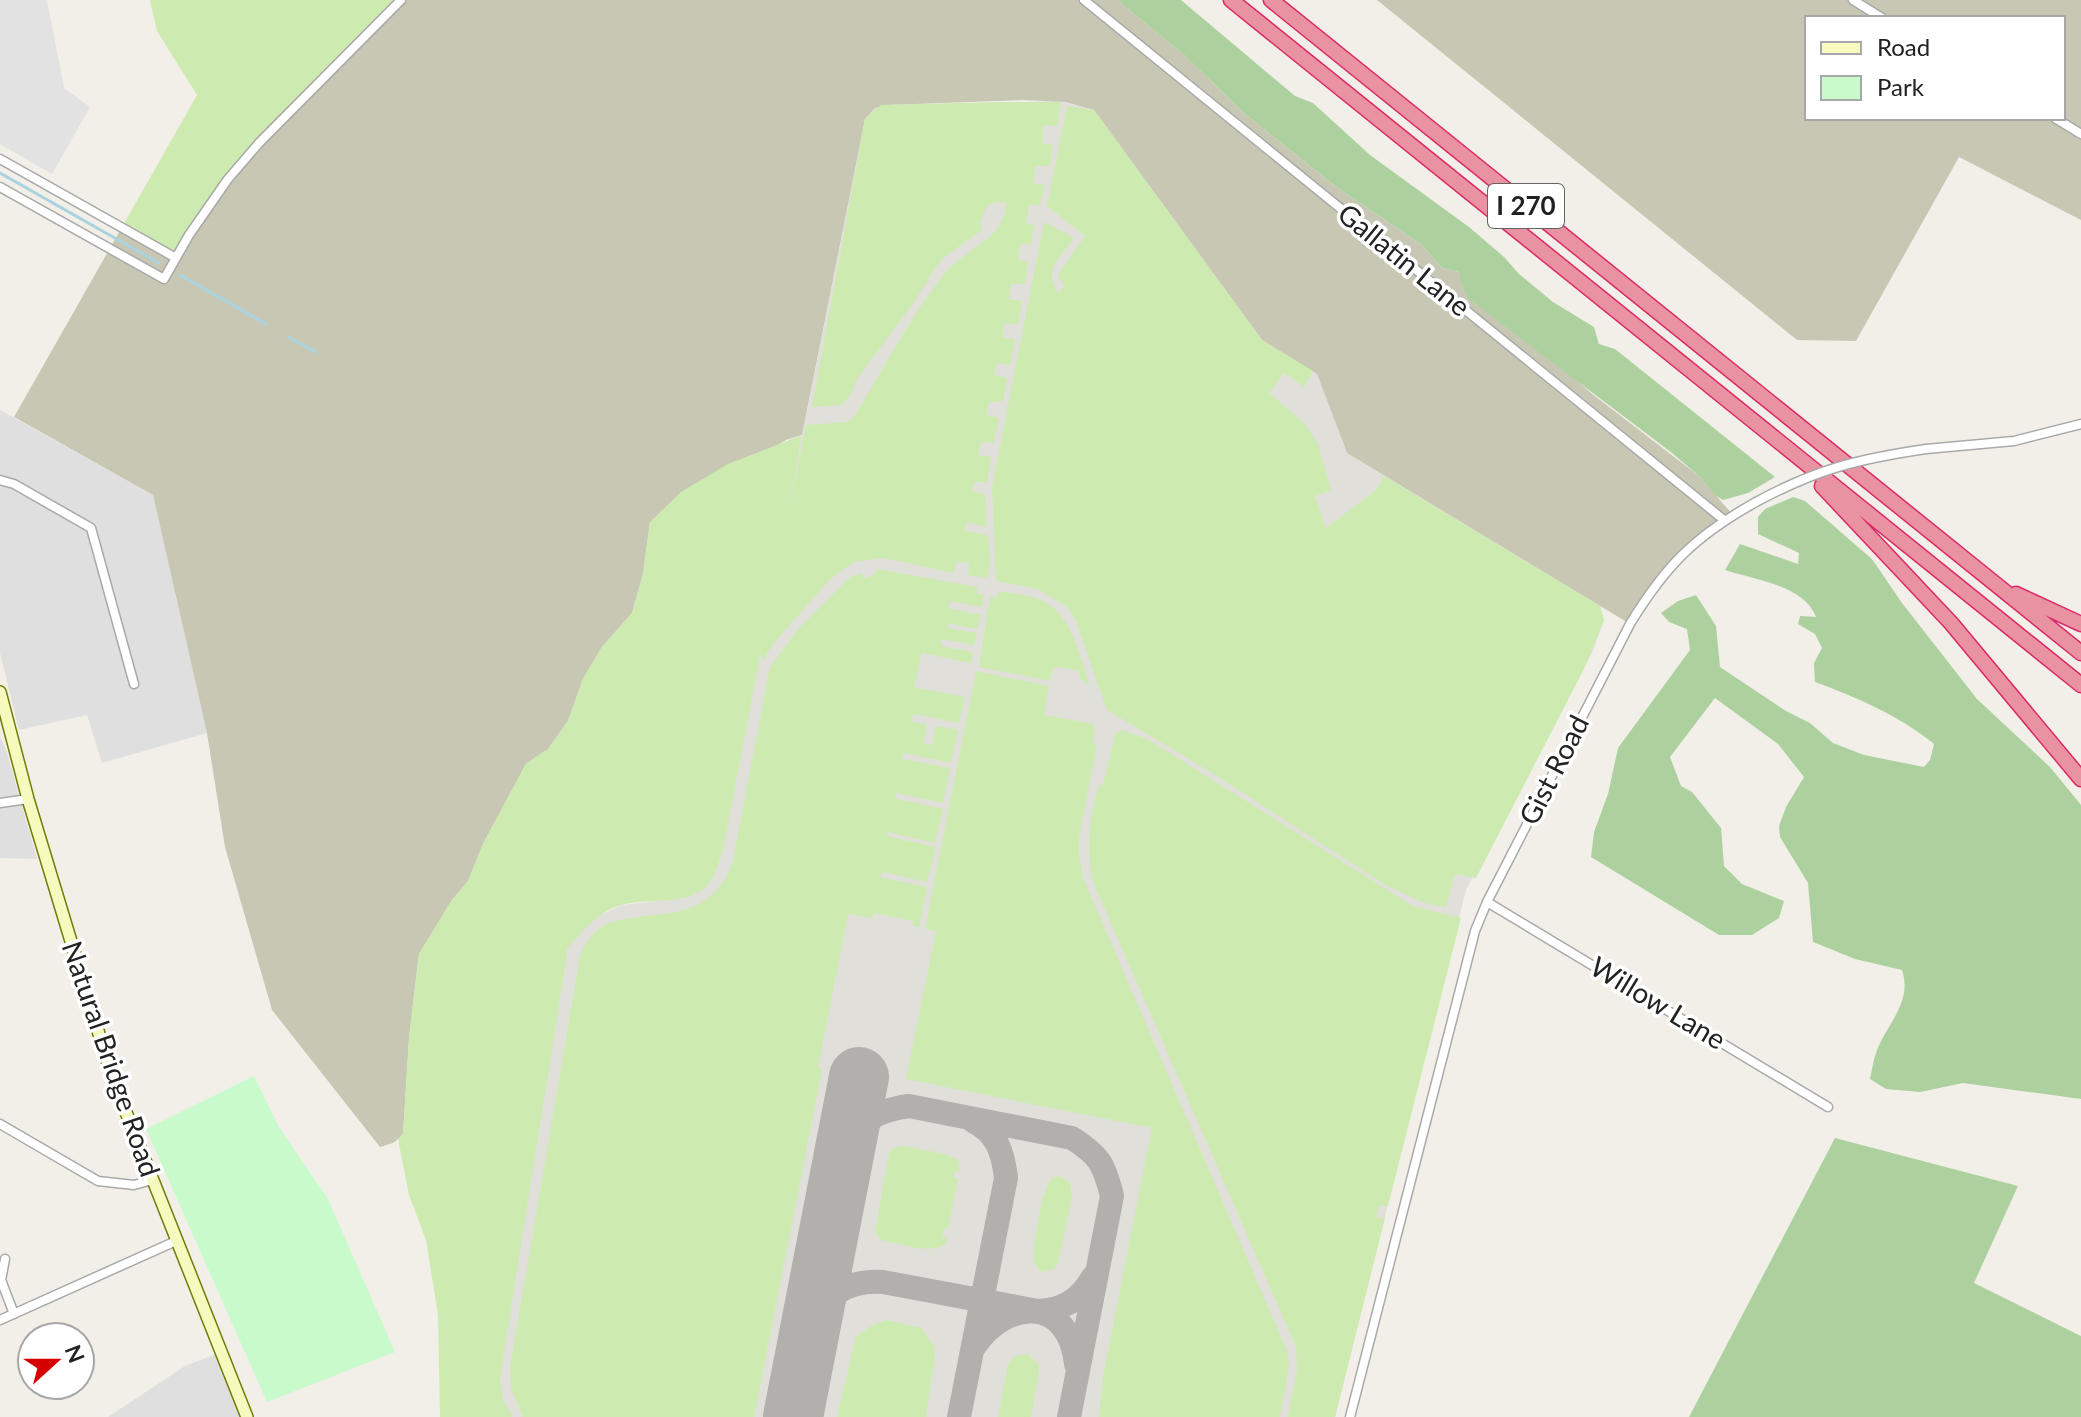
<svg xmlns="http://www.w3.org/2000/svg" width="2081" height="1417" font-family="Lato,sans-serif">
<style>
.residential{fill:#e0dfdf}
.airport{fill:#e1dfda}
.construction{fill:#c7c7b4;fill-rule:evenodd}
.grass{fill:#cdebb0}
.forest{fill:#add19e}
.park{fill:#c8facc}
.parking{fill:#e2e2e2}
.lines{fill:none;stroke-linecap:round;stroke-linejoin:round}
.stream{stroke:#aad3df;stroke-width:3}
.taxiway{stroke:#b1b0ac;stroke-width:24}
.runway{stroke:#b1b0ac;stroke-width:60}
.minor-casing{stroke:#a9a9a9;stroke-width:11}
.secondary-casing{stroke:#707d05;stroke-width:14}
.motorway-casing{stroke:#dc2a67;stroke-width:17}
.minor{stroke:#fff;stroke-width:8}
.secondary{stroke:#f7fabf;stroke-width:11}
.motorway{stroke:#e892a2;stroke-width:14}
.minor-bridge-casing{stroke:#a9a9a9;stroke-width:11;stroke-linecap:butt}
.minor-bridge{stroke:#fff;stroke-width:8}
.labels{text-anchor:middle;stroke-width:7;stroke-linejoin:round;paint-order:stroke}
.shield{fill:#fff;stroke:#646464;stroke-width:2}
.shield-label{font-size:26px;font-weight:bold;fill:#222}
.street-label{font-size:28px;fill:#222;stroke:#fff}
</style>
<rect width="100%" height="100%" fill="#f2efe9"/>
<!-- residential -->
<path class="residential" d="M0 410 153 495 207 733 102 763 87 715 19 730 0 653Z
M0 737 7 752 37 859 0 858Z
M216 1354 241 1417H108L185 1366Z"/>
<!-- airport -->
<path class="airport" d="M1059 101 1094 110 1262 340 1317 374 1347 453 1600 606 1604 620 1593 651 1466 890 1335 1417H508L498 1395 497 1372 568 948 587 921 622 905 665 900 771 593 865 119 874 108 881 105Z"/>
<!-- construction -->
<path class="construction" d="M401 0H1117L1183 54 1244 113 1339 189 1421 244 1442 268 1459 272 1462 278 1591 393 1699 476 1733 515 1698 539 1630 624 1347 453 1317 374 1262 340 1094 110 1065 102 1023 100 887 105 875 108 865 119 802 435 786 440 650 522 643 574 632 613 602 647 583 679 568 721 548 749 526 764 483 844 468 881 452 900 419 954 409 1038 403 1135 393 1143 380 1147 272 1010 225 847 207 733 153 495 14 417 122 227 228 179Z
M1377 0H2081V220L1959 157 1856 341 1797 340ZM1807 18H2063V118H1807Z"/>
<!-- grass -->
<path class="grass" d="M150 0H401L228 179 176 258 122 227 197 95 157 31Z
M1000 102H1058L1061 104 1057 126 1043 125V144L1053 145 1050 166H1036L1034 184 1045 185 1040 205H1029L1026 224 1034 225 1031 245 1020 244 1018 260 1028 262 1025 284H1011L1009 299 1022 301 1018 324 1004 323 1003 337 1015 340 1010 365 996 363 995 375 1007 378 1003 401 988 403 987 415 999 418 994 443 981 442 978 455 991 457 987 482H974L972 491 985 494 987 527 966 522 965 531 988 535 990 564 987 578 968 575 969 563 957 562 953 573 884 558 854 562 831 578 773 644 763 660 760 655 723 851C719 860 716 873 711 881 692 908 649 897 621 905 598 912 583 930 568 948L500 1378 503 1399 512 1417H440L438 1315 426 1240 409 1195 398 1139 403 1134 409 1038 419 954 452 900 468 881 483 844 526 764 548 749 568 721 583 679 602 647 632 613 643 574 650 522 681 492 728 464 802 435 788 516 806 425 848 422 855 415C884 368 910 317 944 274 964 249 1006 239 1006 203L997 202 987 206 980 222 982 230 944 257 934 270 912 305 857 379 850 395 842 405 812 407 865 119 881 105Z
M1067 106 1094 110 1262 340 1313 371 1304 387 1284 373 1269 393 1304 423 1318 444 1331 490 1315 496 1326 528 1376 490 1384 476 1600 606 1604 620 1585 667 1476 878 1455 874 1446 907C1425 906 1403 893 1384 884L1212 773 1107 710 1076 621 1066 606 1038 589 996 581 992 487 1044 222 1074 238C1059 259 1043 268 1058 293L1065 286 1058 275 1085 236 1047 206Z
M877 569 977 587V594H984L982 607 950 601 948 608 981 615 977 629 948 623 947 628 977 633 974 645 941 639V646L973 652 971 663 922 653 914 687 965 697 959 723 913 714 912 722 927 724 923 744 932 745 936 726 958 730 951 763 904 753 902 759 950 768 943 803 897 793 895 798 943 809 935 843 888 832 887 836 936 847 927 882 882 872 880 877 927 887 919 927 913 926V921L874 913 872 918 848 914 818 1068 822 1070 754 1417H523L511 1388 510 1368 580 956C586 941 595 930 608 923 661 908 706 925 732 865L770 667 798 629 849 578 860 573 865 578 874 575Z
M999 591C1014 594 1034 595 1047 603 1074 620 1080 659 1090 686L1080 678 1079 671 1060 667 1052 670 1050 681 979 667 990 596 997 598Z
M976 671 1049 686 1044 715 1094 724 1093 744 1097 745 1079 838V853L1083 878 1288 1353 1289 1366 1280 1417H1099L1103 1376 1152 1128 906 1079 936 931 925 929Z
M1122 730 1149 740 1413 906 1461 918 1388 1206H1379L1376 1217 1385 1218 1335 1417H1288L1297 1371 1296 1347 1094 884C1085 850 1089 818 1099 785L1102 786 1104 780 1116 733Z
M902 1146 946 1154 958 1160 960 1171H955L953 1177 958 1179 948 1229H944L942 1238H947L945 1245C926 1254 901 1244 881 1240L875 1232 889 1153 895 1147Z
M1059 1176 1070 1182 1072 1196 1058 1263 1054 1269 1040 1272 1033 1260C1036 1235 1038 1200 1052 1178Z
M887 1320 922 1328 933 1345 935 1355 926 1417H837L856 1336 873 1325Z
M1028 1354 1038 1364 1039 1370 1031 1417H998L1008 1364 1015 1356Z"/>
<!-- forest -->
<path class="forest" d="M1117 0H1181L1295 96 1313 103 1370 155 1469 227 1504 257 1519 274 1553 302 1594 327 1599 344 1615 349 1775 477 1748 493 1723 500 1715 495 1699 476 1672 453 1469 299 1461 283 1459 272 1442 268 1421 244 1339 189 1244 113 1183 54Z
M1793 497 1805 501 1872 559 1902 603 1977 699 2050 767 2081 805V1099L1963 1083 1920 1092 1886 1089 1870 1079C1872 1071 1873 1061 1876 1053 1886 1024 1913 1003 1902 970L1855 959 1813 942 1808 883 1780 837 1779 826 1786 807 1804 777 1778 744 1715 698 1670 757 1681 786 1692 792 1721 828 1724 866 1742 884 1784 901 1779 918 1752 935H1719L1591 857 1594 832 1608 794 1618 748 1690 650 1687 629 1669 622 1661 613 1678 601 1696 595 1716 626 1720 667 1786 711 1810 723 1833 743 1864 755 1924 767 1930 760 1934 744C1900 716 1856 697 1815 682L1814 663 1822 648 1815 634 1798 624 1800 616 1816 617C1804 585 1755 580 1725 570L1740 544 1798 564 1799 553 1758 534V517L1765 509Z
M1835 1138 2018 1186 1974 1283 2081 1336V1417H1689Z"/>
<!-- park -->
<path class="park" d="M254 1076 279 1127 328 1199 395 1352 267 1402 146 1129Z"/>
<!-- parking -->
<path class="parking" d="M0 0H47L64 88 90 107 52 174 0 144Z"/>
<g class="lines">
<!-- stream -->
<path class="stream" d="M0 173 159 263
M180 275 266 324
M288 337 316 352"/>
<!-- taxiway -->
<path class="taxiway" d="M846 1149C864 1119 874 1111 909 1106L1072 1138C1100 1156 1104 1164 1112 1196L1069 1417
M810 1334C826 1297 841 1280 883 1282L1038 1311C1063 1310 1080 1300 1093 1277
M974 1347C1008 1297 1069 1297 1076 1364
M959 1417 1006 1178C1003 1152 997 1133 973 1121"/>
<!-- runway -->
<path class="runway" d="M793 1417 859 1077"/>
<defs>
<path id="minor" d="M1084 0 1724 520
M1853 0 1882 18
M2055 118 2081 134
M0 159 176 258
M0 187 164 279 189 235 228 179 259 143 401 0
M1926 449 2014 441 2081 424
M0 480 14 484 91 528 134 684
M0 803 28 799
M1487 902 1828 1107
M0 1124 98 1181 134 1185 152 1180
M5 1259 1 1280 14 1314
M0 1320 176 1241
M1350 1417 1475 931 1487 902 1630 624C1666 565 1695 536 1756 502"/>
<path id="secondary" d="M0 692 28 799 112 1077 247 1417"/>
<path id="motorway" d="M1231 0 2081 685
M1271 0 2081 653
M1822 486 1951 623 2081 779
M2016 594 2081 624"/>
</defs>
<!-- minor casing -->
<use href="#minor" class="minor-casing"/>
<!-- secondary casing -->
<use href="#secondary" class="secondary-casing"/>
<!-- motorway casing -->
<use href="#motorway" class="motorway-casing"/>
<!-- minor -->
<use href="#minor" class="minor"/>
<!-- secondary -->
<use href="#secondary" class="secondary"/>
<!-- motorway -->
<use href="#motorway" class="motorway"/>
<defs>
<path id="minor-bridge" d="M1756 502C1817 469 1858 459 1926 449"/>
</defs>
<!-- minor-bridge casing -->
<use href="#minor-bridge" class="minor-bridge-casing"/>
<!-- minor-bridge -->
<use href="#minor-bridge" class="minor-bridge"/>
</g>
<g class="labels">
<!-- shield labels -->
<rect class="shield" x="1488" y="184" width="76" height="44" rx="6"/>
<g class="shield-label">
<text x="1526" y="215">I 270</text>
</g>
<!-- street labels -->
<g class="street-label">
<text transform="translate(1404 260) rotate(39)" y="10">Gallatin Lane</text>
<text transform="translate(1554 770) rotate(-63)" y="10">Gist Road</text>
<text transform="translate(1658 1003) rotate(31)" y="10">Willow Lane</text>
<text transform="translate(111 1059) rotate(71)" y="10">Natural Bridge Road</text>
</g>
</g>
<!-- legend -->
<rect x="1805" y="16" width="260" height="104" fill="#ffffff" stroke="#a7a7a7" stroke-width="2"/>
<rect x="1821" y="42" width="40" height="12" fill="#f7fabf" stroke="#a7a7a7" stroke-width="2"/>
<text x="1877" y="56" font-size="24" fill="#222222">Road</text>
<rect x="1821" y="76" width="40" height="24" fill="#c8facc" stroke="#a7a7a7" stroke-width="2"/>
<text x="1877" y="96" font-size="24" fill="#222222">Park</text>
<!-- north arrow -->
<g transform="translate(56 1361) rotate(69)"><circle r="38" fill="#ffffff" stroke="#a7a7a7" stroke-width="2"/>
<path d="M0-6L14 30L0 20L-14 30Z" fill="#d40000"/>
<text y="-12" font-size="22" font-weight="bold" text-anchor="middle" fill="#222222">N</text>
</g>
</svg>
